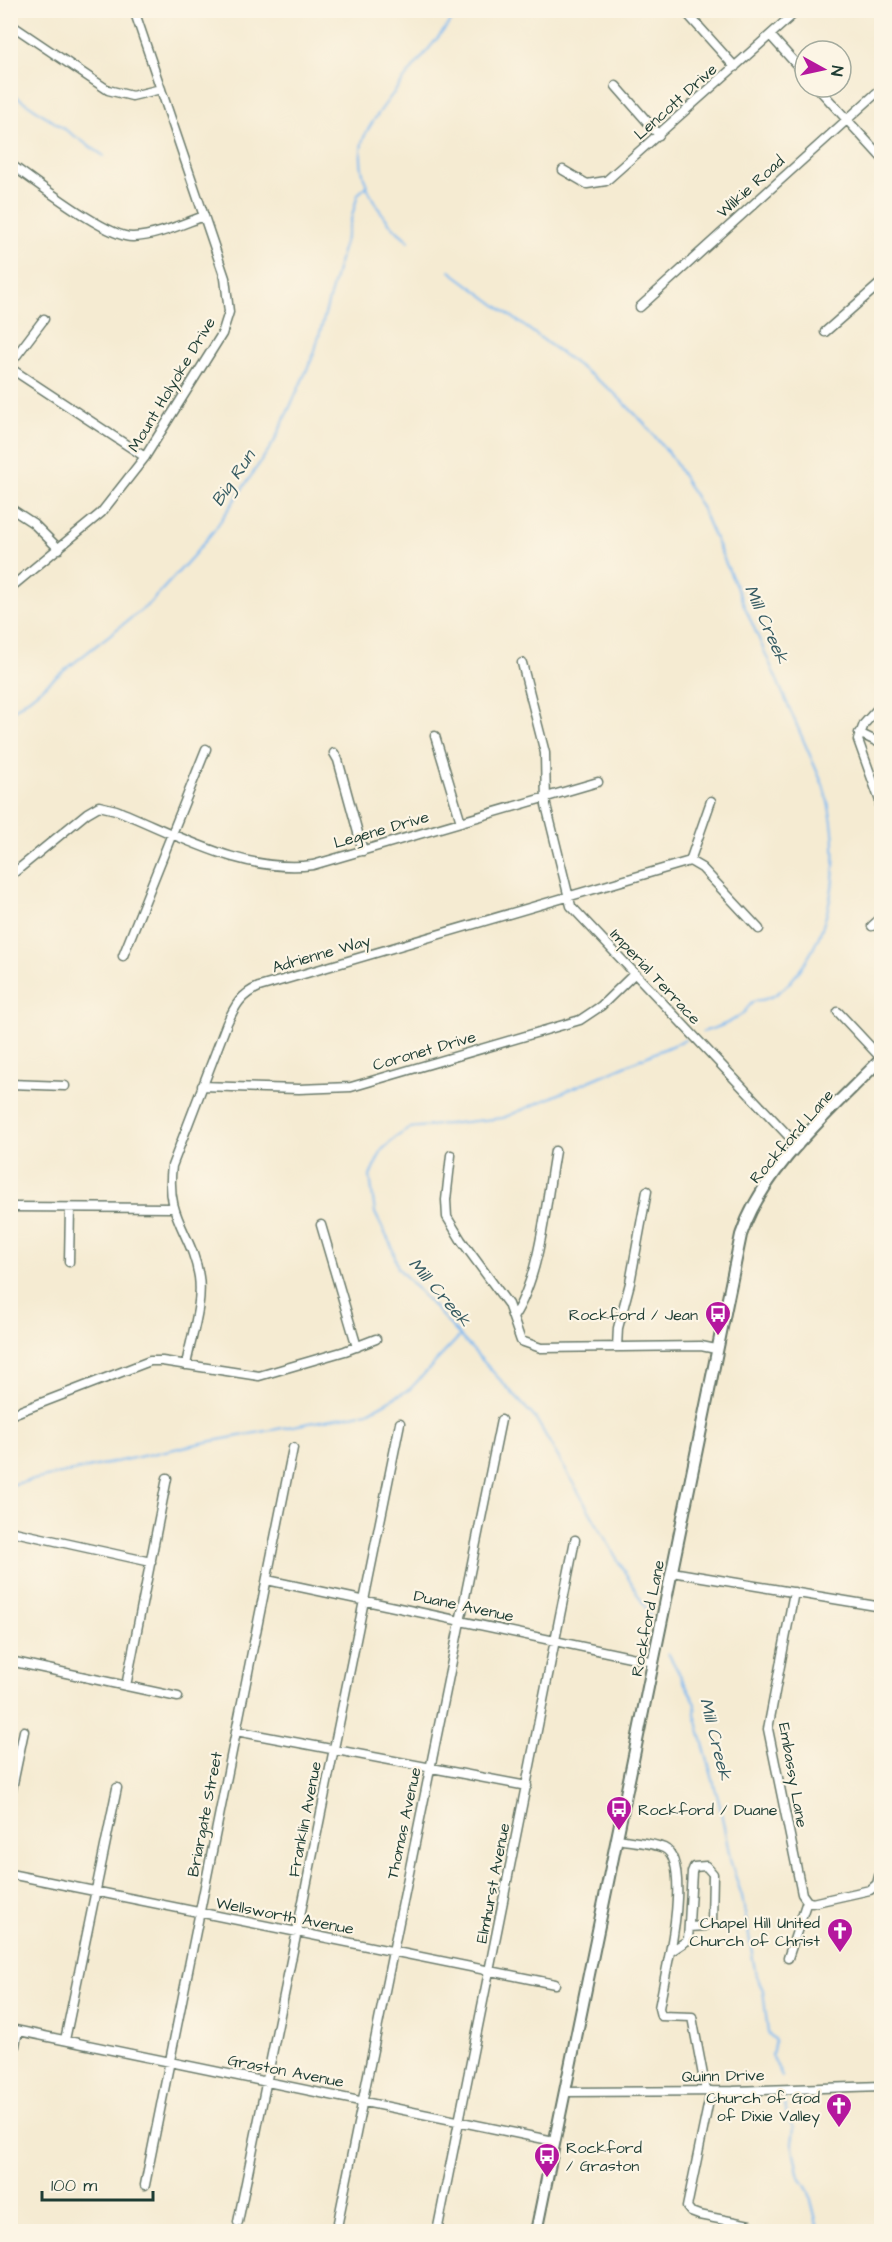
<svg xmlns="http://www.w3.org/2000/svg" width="892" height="2242" font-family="'Architects Daughter',sans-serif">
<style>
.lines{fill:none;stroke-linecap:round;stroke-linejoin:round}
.stream{stroke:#7fbaf1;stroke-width:2}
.minor-casing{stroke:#6a7a6b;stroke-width:11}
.major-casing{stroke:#6a7a6b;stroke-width:14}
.minor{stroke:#fff;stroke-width:8}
.major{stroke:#fff;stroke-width:10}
.labels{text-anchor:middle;stroke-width:4.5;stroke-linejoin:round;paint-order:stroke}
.street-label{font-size:16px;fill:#1f3d34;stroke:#fcf5e5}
.poi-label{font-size:16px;fill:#1f3d34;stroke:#fcf5e5;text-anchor:end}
.water-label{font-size:18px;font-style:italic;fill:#375c63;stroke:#fcf5e5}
</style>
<rect width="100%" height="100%" fill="#fcf5e5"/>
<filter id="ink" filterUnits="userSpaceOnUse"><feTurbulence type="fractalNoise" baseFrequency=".0167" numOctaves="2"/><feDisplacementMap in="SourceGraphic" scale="12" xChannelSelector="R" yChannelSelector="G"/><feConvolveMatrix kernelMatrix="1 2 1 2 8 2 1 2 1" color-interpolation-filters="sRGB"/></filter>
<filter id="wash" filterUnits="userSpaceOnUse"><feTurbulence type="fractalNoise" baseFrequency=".008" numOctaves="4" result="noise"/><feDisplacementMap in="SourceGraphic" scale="24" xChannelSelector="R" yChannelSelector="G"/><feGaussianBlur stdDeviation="1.35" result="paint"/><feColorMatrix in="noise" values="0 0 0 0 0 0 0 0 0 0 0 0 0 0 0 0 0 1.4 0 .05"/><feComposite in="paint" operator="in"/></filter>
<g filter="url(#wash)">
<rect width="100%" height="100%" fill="#f5ebd2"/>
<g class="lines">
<!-- stream -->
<path class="stream" d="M10 92 104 156
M409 241C381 220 355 180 362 143 366 121 442 34 460 10
M450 271 611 390 644 423 673 459 702 509 823 785C844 848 837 929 791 981 785 988 774 997 765 999 760 1001 756 999 752 1003 748 1006 747 1010 743 1013 732 1023 716 1028 702 1032
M10 713 149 604 193 556 215 529 274 442 314 354 358 194 367 186
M10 1485 202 1443 368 1412 410 1389 459 1337
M652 1619 536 1419 398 1268 392 1247 375 1213 370 1176 382 1150 395 1138 410 1128 503 1118 685 1040
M668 1653 696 1704 695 1714 719 1802 731 1863 742 1896 756 1976 763 1990 768 2033 775 2040 772 2055 782 2077
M784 2094 787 2118 794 2128 792 2143 798 2173 809 2192 819 2232"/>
</g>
</g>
<g filter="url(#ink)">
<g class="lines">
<defs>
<path id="minor" d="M684 10 735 67
M10 24 108 90 132 96 161 89
M770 35 805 74
M616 86 659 135
M817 87 882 158
M10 164C35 181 107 238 133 237 157 236 182 224 204 216
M563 170 587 184 606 181 798 10
M640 307 882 88
M825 332 882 282
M10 364 44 319
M10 368 145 457
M10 508 33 523 59 549
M10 588 101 513 145 457 222 334 229 312 225 278 134 10
M522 663 545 753 546 805 571 906 798 1146
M882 704 864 724 858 740 880 801 882 873
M859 733 882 744
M435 736 461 822
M334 753 338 760 363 851
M690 861 711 801
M10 876 87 813 99 806 116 810C178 835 244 874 313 865L598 782
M872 926 882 917
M123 956 206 749
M838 1012 881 1058
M10 1084 65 1086
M202 1086 299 1089 351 1087 580 1020 601 1006 634 974
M451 1155 446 1200 447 1217 461 1240 508 1304 521 1341 541 1348 701 1346 716 1349
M10 1207 173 1208
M321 1225 357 1347
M69 1262 70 1208
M514 1316C541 1274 546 1201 555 1151
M617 1347 618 1328 630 1283 647 1191
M186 1365C191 1337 203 1305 199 1277 192 1232 165 1219 172 1166L227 1023C235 1006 241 994 259 987L690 861 702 868 759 929
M10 1415 150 1361H162L259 1376 345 1351 376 1339
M10 1531 151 1562
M672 1572 882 1607
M267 1580 654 1662
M794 1592 768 1729 802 1894 807 1901
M10 1661 178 1697
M126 1686 167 1478
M236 1731 527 1786
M10 1798 24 1731
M618 1839C632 1842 651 1842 664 1848 687 1859 674 1932 670 1952
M10 1874 555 1984
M807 1901 812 1903 870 1890 877 1884 882 1865
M689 1927 705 1926 712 1922 713 1874 706 1866 694 1867 692 1872 688 1940 670 1952 659 2008 661 2016 692 2017 706 2091
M788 1958 807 1901
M10 2029 554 2141
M65 2040 117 1788
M10 2070 18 2031
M711 2091 687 2207 691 2212 699 2215 750 2225
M565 2092 733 2091 882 2086
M145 2185 293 1448
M238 2222 400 1423
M336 2232 501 1420
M437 2232 575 1540"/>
<path id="major" d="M536 2232 741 1235C764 1166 833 1109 882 1058"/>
</defs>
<!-- minor casing -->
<use href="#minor" class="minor-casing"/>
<!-- major casing -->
<use href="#major" class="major-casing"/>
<!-- minor -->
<use href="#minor" class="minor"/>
<!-- major -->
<use href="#major" class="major"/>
</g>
</g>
<!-- icons -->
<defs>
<symbol id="bus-pin" viewBox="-11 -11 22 30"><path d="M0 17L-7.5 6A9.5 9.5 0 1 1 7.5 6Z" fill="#b5179e" stroke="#fcf5e5"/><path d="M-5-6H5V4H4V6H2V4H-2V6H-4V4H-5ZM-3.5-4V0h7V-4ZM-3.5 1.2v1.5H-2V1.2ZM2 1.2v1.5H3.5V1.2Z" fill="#fff"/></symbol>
<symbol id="church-pin" viewBox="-11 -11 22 30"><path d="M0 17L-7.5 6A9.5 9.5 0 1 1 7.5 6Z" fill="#b5179e" stroke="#fcf5e5"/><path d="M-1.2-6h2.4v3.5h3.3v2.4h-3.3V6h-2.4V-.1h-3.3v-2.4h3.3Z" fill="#fff"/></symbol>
</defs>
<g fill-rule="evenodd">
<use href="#bus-pin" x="703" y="1299" width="30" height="40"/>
<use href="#bus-pin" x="604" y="1794" width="30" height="40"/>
<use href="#church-pin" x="825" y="1916" width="30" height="40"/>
<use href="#church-pin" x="824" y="2091" width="30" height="40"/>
<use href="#bus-pin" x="532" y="2141" width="30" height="40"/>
</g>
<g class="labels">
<!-- street labels -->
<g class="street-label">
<text transform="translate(675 101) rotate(-42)" y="6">Lencott Drive</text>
<text transform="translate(750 186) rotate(-42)" y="6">Wilkie Road</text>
<text transform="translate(171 384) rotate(-59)" y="6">Mount Holyoke Drive</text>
<text transform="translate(381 829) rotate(-16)" y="6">Legene Drive</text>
<text transform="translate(321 953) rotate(-16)" y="6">Adrienne Way</text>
<text transform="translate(656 976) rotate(47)" y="6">Imperial Terrace</text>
<text transform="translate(424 1050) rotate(-16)" y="6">Coronet Drive</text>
<text transform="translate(791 1136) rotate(-49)" y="6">Rockford Lane</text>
<text transform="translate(464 1605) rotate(12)" y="6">Duane Avenue</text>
<text transform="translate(647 1618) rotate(-79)" y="6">Rockford Lane</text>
<text transform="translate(794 1775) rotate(80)" y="6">Embassy Lane</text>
<text transform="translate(204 1814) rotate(-79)" y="6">Briargate Street</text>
<text transform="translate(304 1819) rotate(-79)" y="6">Franklin Avenue</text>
<text transform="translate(403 1823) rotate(-78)" y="6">Thomas Avenue</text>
<text transform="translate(492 1883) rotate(-79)" y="6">Elmhurst Avenue</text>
<text transform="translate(285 1915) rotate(11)" y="6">Wellsworth Avenue</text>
<text transform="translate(286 2070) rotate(11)" y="6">Graston Avenue</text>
<text transform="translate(723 2075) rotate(-1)" y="6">Quinn Drive</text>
</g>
<!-- poi labels -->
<g class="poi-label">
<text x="698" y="1320">Rockford / Jean</text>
<text x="638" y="1815" text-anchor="start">Rockford / Duane</text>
<text x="820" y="1928">Chapel Hill United<tspan x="820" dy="18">Church of Christ</tspan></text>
<text x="820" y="2103">Church of God<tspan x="820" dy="18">of Dixie Valley</tspan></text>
<text x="566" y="2153" text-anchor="start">Rockford<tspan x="566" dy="18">/ Graston</tspan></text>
</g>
<!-- water labels -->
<g class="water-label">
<text transform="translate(233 478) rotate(-56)" y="6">Big Run</text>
<text transform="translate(767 624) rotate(66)" y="6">Mill Creek</text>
<text transform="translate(440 1292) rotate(49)" y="6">Mill Creek</text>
<text transform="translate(716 1739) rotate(76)" y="6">Mill Creek</text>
</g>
</g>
<!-- margin -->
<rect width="892" height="2242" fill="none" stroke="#fcf5e5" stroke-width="36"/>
<!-- north arrow -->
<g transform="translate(823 69) rotate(98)"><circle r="28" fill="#fcf5e5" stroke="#a4ab9e" stroke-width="1.5"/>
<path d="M0-4.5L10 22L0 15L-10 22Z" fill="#b5179e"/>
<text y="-9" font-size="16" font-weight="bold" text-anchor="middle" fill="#1f3d34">N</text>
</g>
<!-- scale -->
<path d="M42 2191v9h111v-9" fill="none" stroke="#1f3d34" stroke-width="3"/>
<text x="51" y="2191" font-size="18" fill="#1f3d34" stroke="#fcf5e5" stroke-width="4.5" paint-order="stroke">100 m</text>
</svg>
